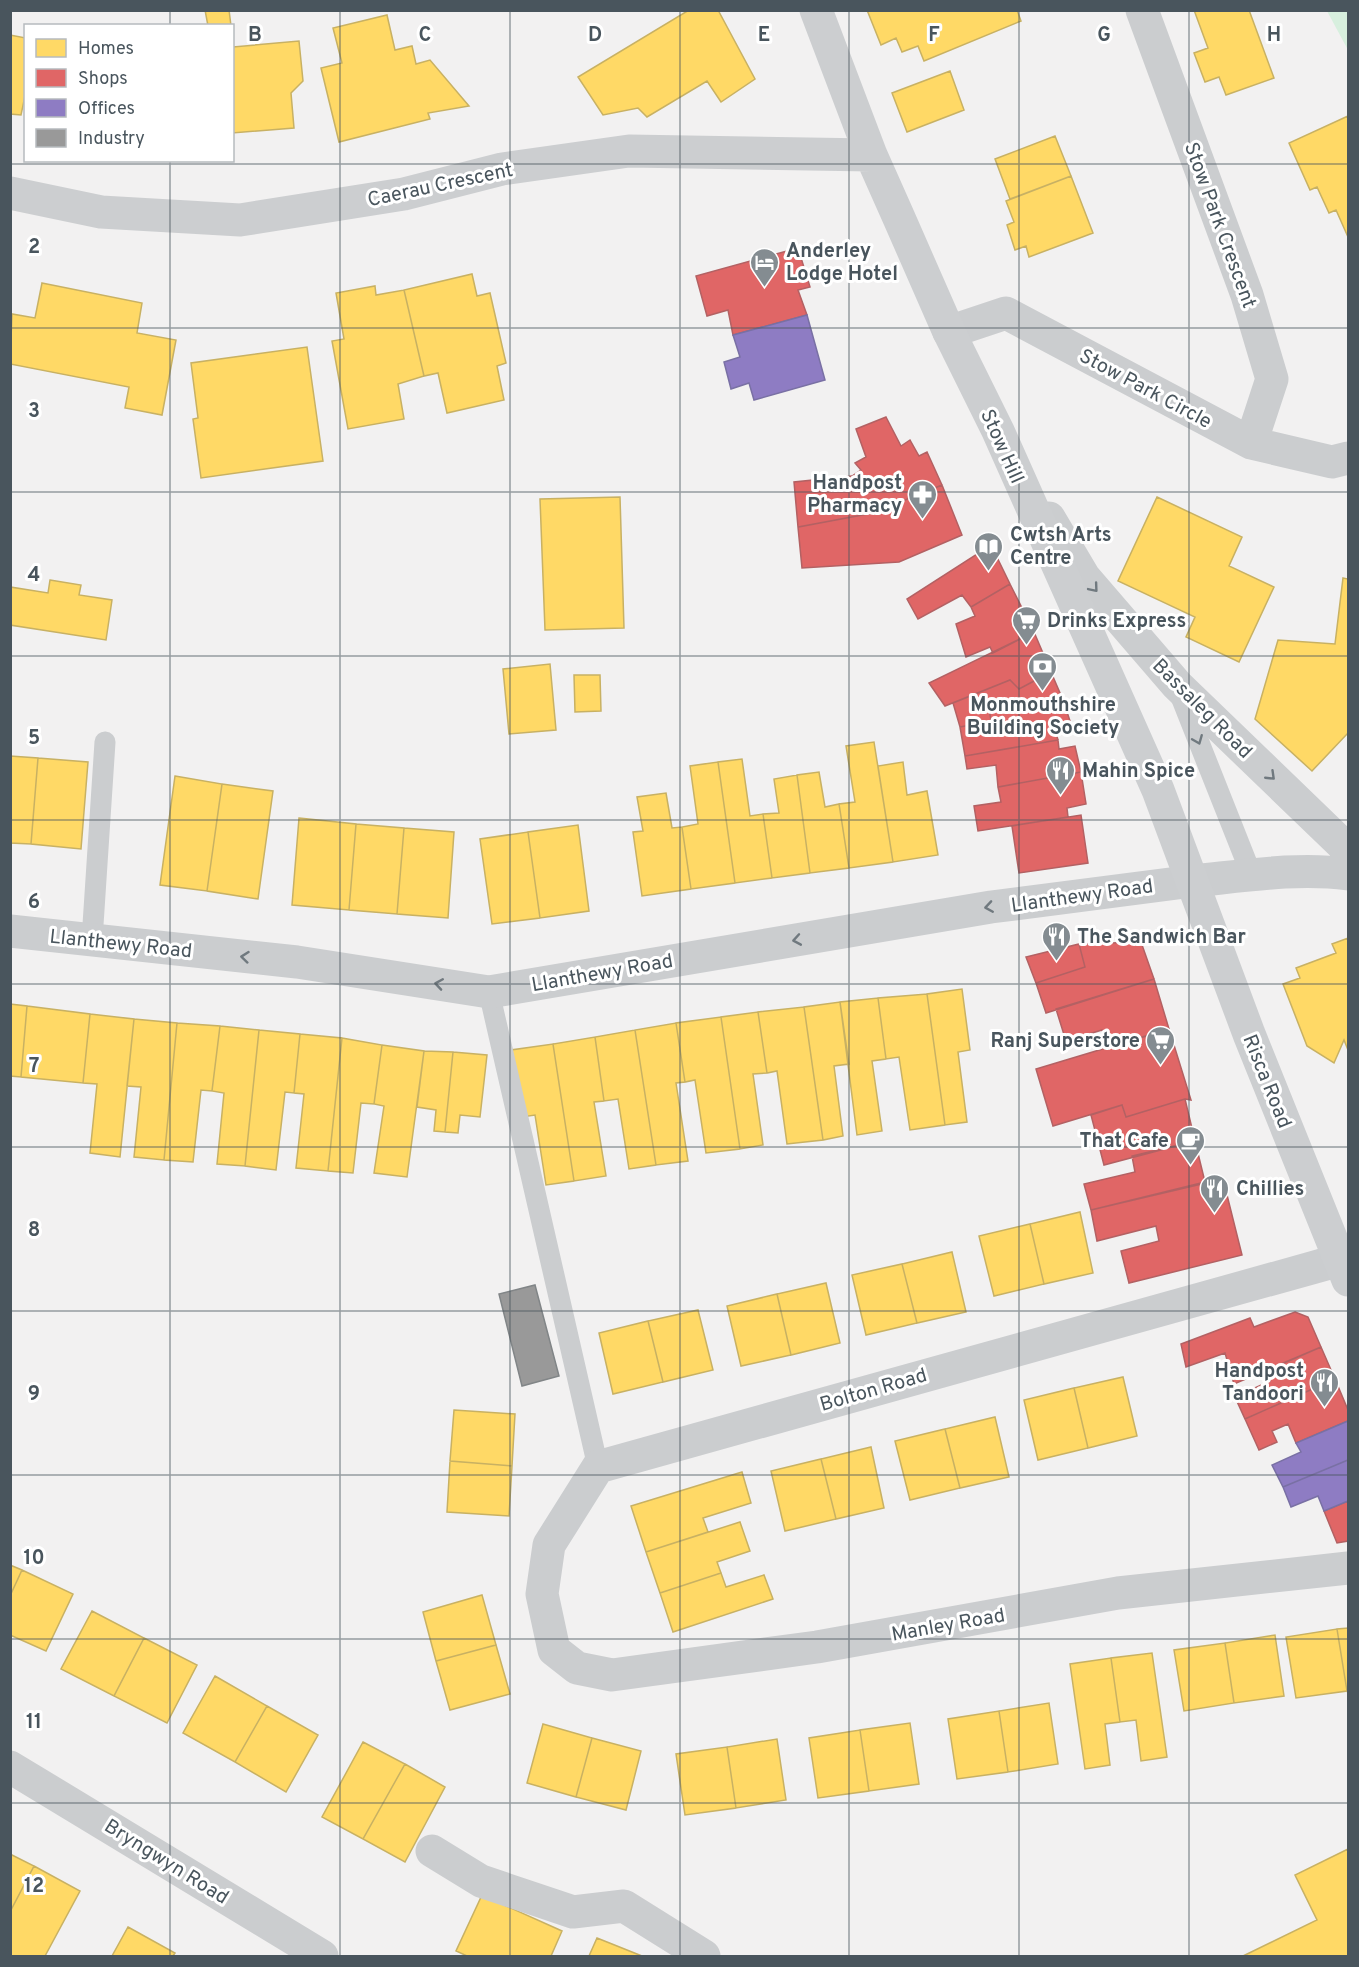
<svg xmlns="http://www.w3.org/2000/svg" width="1359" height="1967" font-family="Overpass,sans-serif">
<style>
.green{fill:#d7efde}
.homes{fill:#ffd966;stroke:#c8b163;stroke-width:1.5}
.shops{fill:#e06666;stroke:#b36163;stroke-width:1.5}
.offices{fill:#8e7cc3;stroke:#7970a4;stroke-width:1.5}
.industry{fill:#999;stroke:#818587;stroke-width:1.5}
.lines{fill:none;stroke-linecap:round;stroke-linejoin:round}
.service{stroke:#cbcdcf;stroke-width:21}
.minor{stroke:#cbcdcf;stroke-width:33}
.tertiary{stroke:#cbcdcf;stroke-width:33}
.secondary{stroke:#ccced0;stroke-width:33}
.oneway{stroke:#70797f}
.grid{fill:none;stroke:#49555d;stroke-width:1.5;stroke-opacity:0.55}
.labels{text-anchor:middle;stroke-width:6;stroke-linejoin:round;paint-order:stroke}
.street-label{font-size:20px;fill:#49555d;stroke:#fff}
.poi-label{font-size:20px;font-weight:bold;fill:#49555d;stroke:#fff;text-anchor:start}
.grid-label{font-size:20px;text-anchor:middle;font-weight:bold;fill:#49555d;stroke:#fff;stroke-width:6;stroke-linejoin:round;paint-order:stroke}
</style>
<rect width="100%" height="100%" fill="#f2f1f1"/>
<!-- green -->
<path class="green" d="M1327 11H1348V50Z"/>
<!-- homes -->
<path class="homes" d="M205 10H229L231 26H208Z
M689 10H718L755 79 721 102 707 81 647 117 638 108 603 115 578 77Z
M867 10H1017L1021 21 924 61 918 46 902 52 896 38 881 45Z
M1194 10H1249L1274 78 1226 95 1219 77 1205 82 1194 53 1208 48Z
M387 15 395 50 412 46 416 64 430 60 469 106 428 113 430 119 339 142 321 68 342 63 333 28Z
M10 35 26 38V91L21 115 10 114Z
M299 41 303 81 291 93 294 128 232 133V45L233 47Z
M950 71 964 110 907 132 892 93Z
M1348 116V237L1336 210 1329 213 1317 187 1310 190 1289 143Z
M1055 136 1071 176 1010 199 995 159Z
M1071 176 1093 233 1029 257 1026 246 1015 250 1007 225 1014 222 1006 201Z
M472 274 477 296 490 293 506 363 497 366 504 400 447 413 438 373 424 376 404 290Z
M42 283 142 303 137 333 176 340 162 415 125 408 129 387 10 364 12 314 35 318Z
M375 286 376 295 404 290 424 376 398 384 404 419 348 429 332 341 344 339 336 293Z
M307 347 323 461 201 478 193 419 198 418 191 363Z
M620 497 624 628 545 630 540 499Z
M1157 497 1242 537 1229 566 1274 587 1239 662 1186 637 1195 617 1118 581Z
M1343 578 1348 579V733L1312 771 1255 719 1278 640 1335 644Z
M50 580 81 585 79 595 112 600 106 640 10 625V587L48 593Z
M550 664 556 730 509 734 503 669Z
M574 675H600L601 711 575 712Z
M874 742 893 862 849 868 839 804 855 802 846 746Z
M10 756 38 758 31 844 10 843Z
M38 758 88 762 81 849 31 844Z
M742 759 750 816 763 814 772 878 735 883 718 762Z
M718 762 735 883 691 889 682 827 698 824 690 766Z
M903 762 907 795 927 791 938 855 893 862 878 766Z
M819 772 825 807 839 804 849 868 810 873 797 775Z
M797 775 810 873 772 878 763 814 779 813 774 779Z
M175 776 222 784 207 891 160 885Z
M222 784 273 791 258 899 207 891Z
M666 793 672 828 682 827 691 889 642 896 633 832 643 831 637 797Z
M299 818 356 824 349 910 292 905Z
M356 824 404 828 397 914 349 910Z
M578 825 589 911 540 918 528 832Z
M404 828 454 832 448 918 397 914Z
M528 832 540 918 492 924 480 839Z
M1348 938V1050L1344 1040 1334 1063 1307 1046 1283 984 1300 978 1296 968 1336 953 1332 944Z
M962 989 970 1050 958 1052 967 1122 945 1125 927 994Z
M927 994 945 1125 910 1130 899 1057 886 1059 878 998Z
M878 998 886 1059 872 1061 882 1131 857 1135 840 1002Z
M840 1002 849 1064 834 1066 843 1136 823 1140 804 1007Z
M10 1004 27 1006 21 1077 10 1076Z
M27 1006 90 1014 83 1083 21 1077Z
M804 1007 823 1140 787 1144 777 1071 767 1073 758 1012Z
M758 1012 767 1073 753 1074 763 1145 740 1149 721 1017Z
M90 1014 134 1019 120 1157 90 1153 97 1084 83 1083Z
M721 1017 740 1149 706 1153 695 1080 685 1082 676 1023Z
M134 1019 177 1023 164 1160 134 1157 141 1087 127 1086Z
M177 1023 220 1026 212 1091 201 1090 193 1162 164 1160Z
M676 1023 685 1082 676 1083 688 1161 656 1165 635 1030Z
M220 1026 259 1030 245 1166 217 1164 224 1093 212 1091Z
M259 1030 300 1034 294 1093 285 1092 276 1170 245 1166Z
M635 1030 656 1165 629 1169 618 1099 604 1101 595 1037Z
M300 1034 342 1038 328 1171 296 1168 304 1094 294 1093Z
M595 1037 604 1101 594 1102 606 1176 574 1181 553 1044Z
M342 1038 382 1045 374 1104 361 1103 353 1173 328 1171Z
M553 1044 574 1181 546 1185 535 1115 522 1117 511 1050Z
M382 1045 424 1051 407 1177 374 1173 384 1106 374 1104Z
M424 1051 453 1052 445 1132 434 1131 436 1110 417 1107Z
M453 1052 487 1055 480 1117 460 1115 458 1133 445 1132Z
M1080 1212 1093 1273 1044 1284 1030 1224Z
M1030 1224 1044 1284 994 1296 979 1236Z
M952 1252 966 1312 917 1323 902 1264Z
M902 1264 917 1323 866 1335 852 1275Z
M826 1283 840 1343 791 1355 777 1294Z
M777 1294 791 1355 741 1366 727 1306Z
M698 1310 713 1370 663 1382 648 1321Z
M648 1321 663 1382 613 1394 599 1333Z
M1123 1377 1137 1436 1088 1448 1074 1388Z
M1074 1388 1088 1448 1038 1460 1024 1400Z
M454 1410 515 1414 512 1466 450 1461Z
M995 1417 1009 1477 960 1488 945 1429Z
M945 1429 960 1488 910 1500 895 1441Z
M871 1447 884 1508 836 1519 821 1459Z
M821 1459 836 1519 785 1531 771 1471Z
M450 1461 512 1466 509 1516 447 1512Z
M742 1472 751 1503 703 1518 708 1532 646 1552 631 1506Z
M740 1522 750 1551 717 1562 721 1573 660 1593 646 1552Z
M10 1565 22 1570 10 1596Z
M22 1570 73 1594 46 1651 10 1635V1596Z
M721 1573 726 1587 764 1575 773 1599 673 1632 660 1593Z
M482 1595 496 1645 436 1661 423 1612Z
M92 1611 144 1638 114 1696 61 1669Z
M1348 1628V1690L1347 1691 1337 1629Z
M1337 1629 1347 1691 1296 1698 1286 1637Z
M1275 1635 1284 1696 1234 1703 1225 1643Z
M144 1638 197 1665 167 1723 114 1696Z
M1225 1643 1234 1703 1184 1711 1174 1650Z
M496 1645 510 1694 450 1710 436 1661Z
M1152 1653 1167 1757 1141 1761 1136 1720 1120 1722 1111 1658Z
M1111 1658 1120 1722 1105 1724 1110 1765 1085 1769 1070 1664Z
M215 1676 267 1706 235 1762 183 1733Z
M1049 1703 1058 1764 1008 1772 999 1711Z
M267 1706 318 1735 286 1792 235 1762Z
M999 1711 1008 1772 957 1779 948 1719Z
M910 1723 919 1784 869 1791 860 1730Z
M543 1724 592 1738 576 1797 527 1783Z
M860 1730 869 1791 818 1798 809 1738Z
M592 1738 641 1751 626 1810 576 1797Z
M777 1739 786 1800 736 1808 727 1747Z
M363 1742 405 1764 363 1839 322 1817Z
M727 1747 736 1808 685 1815 676 1754Z
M405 1764 445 1787 405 1862 363 1839Z
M1348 1849V1956H1243L1317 1920 1295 1875Z
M10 1854 34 1866 10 1912Z
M34 1866 80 1891 45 1956H10V1912Z
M482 1895 562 1931 551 1956H467L456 1951Z
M128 1927 175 1953 173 1956H112Z
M597 1938 642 1956H589Z"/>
<!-- shops -->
<path class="shops" d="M798 248 810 287 798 290 807 315 733 335 728 310 707 316 696 276Z
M886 417 901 446 910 440 919 456 927 452 942 485 873 513 798 527 794 482 852 476 861 470 855 463 866 457 856 429Z
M942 485 962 535 899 562 802 568 798 527 873 513Z
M991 545 1010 584 971 607 962 595 918 619 907 599Z
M1010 584 1034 632 993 653 990 647 966 657 956 624 975 616 971 607Z
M1034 632 1051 672 1019 689 1010 680 945 706 929 683Z
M1051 672 1063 700 989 709 991 721 960 727 953 703 1010 680 1019 689Z
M1063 700 1073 730 1056 733 1058 740 965 756 960 727 991 721 989 709Z
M1058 740 1059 749 1075 746 1081 772 998 787 996 765 967 769 965 756Z
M1081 772 1086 804 1067 808 1068 817 978 831 974 806 1001 802 998 787Z
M1081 815 1088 863 1019 873 1012 826Z
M1141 942 1154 979 1046 1013 1036 983 1085 967 1079 944Z
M1079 944 1085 967 1036 983 1026 957Z
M1154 979 1169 1029 1108 1048 1102 1030 1066 1041 1056 1009Z
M1169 1029 1191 1100 1185 1099 1126 1117 1122 1105 1053 1126 1036 1069Z
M1185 1099 1195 1141 1104 1165 1091 1115 1122 1105 1126 1117Z
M1195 1141 1205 1182 1091 1210 1084 1184 1135 1172 1132 1156Z
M1223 1179 1242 1255 1129 1283 1121 1251 1159 1241 1156 1226 1097 1241 1091 1210Z
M1295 1312 1308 1317 1321 1347 1234 1384 1225 1353 1186 1367 1181 1344 1250 1318 1254 1327Z
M1321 1347 1335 1379 1245 1419 1235 1397 1270 1381 1266 1371Z
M1335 1379 1348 1410V1421L1296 1443 1288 1424 1272 1431 1277 1442 1259 1450 1245 1419Z
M1348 1501V1541L1337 1543 1324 1511Z"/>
<!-- offices -->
<path class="offices" d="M807 315 825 380 754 400 749 383 731 389 724 362 740 357 733 335Z
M1348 1421V1460L1283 1487 1272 1465 1301 1452 1296 1443Z
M1348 1460V1501L1324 1511 1318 1496 1291 1507 1283 1487Z"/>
<!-- industry -->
<path class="industry" d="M535 1285 559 1376 522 1386 499 1294Z"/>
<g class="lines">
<!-- service -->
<path class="service" d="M1181 697 1252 876
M92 940 105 742
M489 992 598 1467"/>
<!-- minor -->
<path class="minor" d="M1142 10 1247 295 1272 379 1251 443
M949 332 1006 313 1251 443 1332 462 1348 458
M10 931 297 962 489 992 991 907 1193 881
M1340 1260 598 1467 549 1545 542 1594 554 1650 577 1668 612 1675 817 1647 1118 1593 1348 1568
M10 1767 322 1956
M432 1851 481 1881 573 1912 624 1906 704 1956"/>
<!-- tertiary -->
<path class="tertiary" d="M1049 518 1084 577 1177 685 1348 850
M1193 881C1243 876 1298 867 1348 874"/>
<!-- secondary -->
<path class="secondary" d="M816 10 871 155 899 218 949 332 998 431 1158 790 1249 1034 1348 1280
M10 193 101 212 240 220 404 194 502 169 629 151 871 155"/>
</g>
<!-- one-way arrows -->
<defs><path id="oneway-chevron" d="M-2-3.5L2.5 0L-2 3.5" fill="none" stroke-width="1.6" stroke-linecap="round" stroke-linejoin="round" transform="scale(1.5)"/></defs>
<g class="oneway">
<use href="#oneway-chevron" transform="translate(1094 588) rotate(50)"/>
<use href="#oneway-chevron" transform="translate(1198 740) rotate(68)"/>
<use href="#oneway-chevron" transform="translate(1271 776) rotate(44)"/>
<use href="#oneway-chevron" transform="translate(989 907) rotate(171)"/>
<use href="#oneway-chevron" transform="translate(797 940) rotate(170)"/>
<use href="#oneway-chevron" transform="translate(245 957) rotate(-174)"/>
<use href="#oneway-chevron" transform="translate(439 984) rotate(-171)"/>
</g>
<!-- grid -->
<path class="grid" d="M170 10V26M340 10V1956M510 10V1956M680 10V1956M849 10V1956M1019 10V1956M1189 10V1956M170 160V1956M10 164H1348M10 328H1348M10 492H1348M10 656H1348M10 820H1348M10 984H1348M10 1147H1348M10 1311H1348M10 1475H1348M10 1639H1348M10 1803H1348"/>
<!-- icons -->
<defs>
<symbol id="hotel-pin" viewBox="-11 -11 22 30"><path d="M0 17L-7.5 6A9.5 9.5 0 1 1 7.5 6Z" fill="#848c91" stroke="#fff"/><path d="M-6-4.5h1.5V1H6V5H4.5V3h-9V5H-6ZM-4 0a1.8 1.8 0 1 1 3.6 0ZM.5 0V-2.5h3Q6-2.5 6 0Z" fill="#fff"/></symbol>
<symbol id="pharmacy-pin" viewBox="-11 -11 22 30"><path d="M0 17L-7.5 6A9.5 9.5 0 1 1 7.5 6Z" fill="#848c91" stroke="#fff"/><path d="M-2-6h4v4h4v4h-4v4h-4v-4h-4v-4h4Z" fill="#fff"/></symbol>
<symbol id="library-pin" viewBox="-11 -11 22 30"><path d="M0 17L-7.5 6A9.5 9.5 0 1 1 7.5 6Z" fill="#848c91" stroke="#fff"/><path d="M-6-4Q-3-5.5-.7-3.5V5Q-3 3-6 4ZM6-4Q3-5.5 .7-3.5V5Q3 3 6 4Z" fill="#fff"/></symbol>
<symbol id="supermarket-pin" viewBox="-11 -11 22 30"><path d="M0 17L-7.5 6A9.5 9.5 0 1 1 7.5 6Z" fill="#848c91" stroke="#fff"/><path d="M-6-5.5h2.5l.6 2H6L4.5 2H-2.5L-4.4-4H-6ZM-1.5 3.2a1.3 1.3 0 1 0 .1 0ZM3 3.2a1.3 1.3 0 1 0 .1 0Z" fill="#fff"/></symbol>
<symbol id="bank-pin" viewBox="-11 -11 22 30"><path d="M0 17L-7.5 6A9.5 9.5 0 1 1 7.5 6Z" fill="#848c91" stroke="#fff"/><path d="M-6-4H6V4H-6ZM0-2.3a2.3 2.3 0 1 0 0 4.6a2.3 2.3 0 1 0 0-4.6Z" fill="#fff"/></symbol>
<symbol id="restaurant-pin" viewBox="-11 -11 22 30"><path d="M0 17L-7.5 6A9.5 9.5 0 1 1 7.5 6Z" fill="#848c91" stroke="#fff"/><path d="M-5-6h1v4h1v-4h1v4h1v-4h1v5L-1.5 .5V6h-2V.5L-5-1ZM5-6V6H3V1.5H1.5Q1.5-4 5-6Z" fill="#fff"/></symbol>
<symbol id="cafe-pin" viewBox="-11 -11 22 30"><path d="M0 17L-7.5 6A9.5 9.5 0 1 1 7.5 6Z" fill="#848c91" stroke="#fff"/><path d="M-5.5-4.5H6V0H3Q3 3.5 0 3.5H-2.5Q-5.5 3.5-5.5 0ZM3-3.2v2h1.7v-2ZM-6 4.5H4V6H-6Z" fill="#fff"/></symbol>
</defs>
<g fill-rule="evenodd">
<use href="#hotel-pin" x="748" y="246" width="33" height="45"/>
<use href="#pharmacy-pin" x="906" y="478" width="33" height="45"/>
<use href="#library-pin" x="972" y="530" width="33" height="45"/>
<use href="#supermarket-pin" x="1010" y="604" width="33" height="45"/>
<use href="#bank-pin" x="1026" y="650" width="33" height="45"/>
<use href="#restaurant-pin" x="1044" y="754" width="33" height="45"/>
<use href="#restaurant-pin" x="1040" y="920" width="33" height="45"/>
<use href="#supermarket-pin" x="1144" y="1024" width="33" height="45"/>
<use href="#cafe-pin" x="1174" y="1124" width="33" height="45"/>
<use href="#restaurant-pin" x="1198" y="1172" width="33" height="45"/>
<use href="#restaurant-pin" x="1308" y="1366" width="33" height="45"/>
</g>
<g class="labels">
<!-- street labels -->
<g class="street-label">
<text transform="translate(440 184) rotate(-12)" y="7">Caerau Crescent</text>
<text transform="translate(1221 225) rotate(70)" y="7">Stow Park Crescent</text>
<text transform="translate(1146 388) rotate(28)" y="7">Stow Park Circle</text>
<text transform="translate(1003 446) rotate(66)" y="7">Stow Hill</text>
<text transform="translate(1203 708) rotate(45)" y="7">Bassaleg Road</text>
<text transform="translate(1082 895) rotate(-8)" y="7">Llanthewy Road</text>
<text transform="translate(121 943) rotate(6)" y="7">Llanthewy Road</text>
<text transform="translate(602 972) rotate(-10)" y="7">Llanthewy Road</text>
<text transform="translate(1268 1081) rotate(68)" y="7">Risca Road</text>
<text transform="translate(873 1389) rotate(-16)" y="7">Bolton Road</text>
<text transform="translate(948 1624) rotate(-10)" y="7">Manley Road</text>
<text transform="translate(167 1861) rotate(32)" y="7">Bryngwyn Road</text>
</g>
<!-- poi labels -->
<g class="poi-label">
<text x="786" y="257">Anderley<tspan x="786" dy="23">Lodge Hotel</tspan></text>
<text x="902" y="489" text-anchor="end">Handpost<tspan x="902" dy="23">Pharmacy</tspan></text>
<text x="1010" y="541">Cwtsh Arts<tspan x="1010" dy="23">Centre</tspan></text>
<text x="1047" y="627">Drinks Express</text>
<text x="1043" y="711" text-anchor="middle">Monmouthshire<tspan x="1043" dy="23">Building Society</tspan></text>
<text x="1082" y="777">Mahin Spice</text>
<text x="1077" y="943">The Sandwich Bar</text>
<text x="1140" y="1047" text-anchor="end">Ranj Superstore</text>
<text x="1169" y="1147" text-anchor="end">That Cafe</text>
<text x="1236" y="1195">Chillies</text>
<text x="1304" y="1377" text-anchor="end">Handpost<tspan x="1304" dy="23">Tandoori</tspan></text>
</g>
</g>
<g class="grid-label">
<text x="255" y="41">B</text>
<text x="425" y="41">C</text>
<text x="595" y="41">D</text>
<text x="764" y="41">E</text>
<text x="934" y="41">F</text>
<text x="1104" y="41">G</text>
<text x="1274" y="41">H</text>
<text x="34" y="253">2</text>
<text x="34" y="417">3</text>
<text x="34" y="581">4</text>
<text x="34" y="744">5</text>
<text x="34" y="908">6</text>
<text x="34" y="1072">7</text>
<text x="34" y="1236">8</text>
<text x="34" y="1400">9</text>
<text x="34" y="1564">10</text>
<text x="34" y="1728">11</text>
<text x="34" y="1892">12</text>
</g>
<!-- border -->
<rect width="1359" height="1967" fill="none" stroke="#49555d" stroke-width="24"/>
<!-- legend -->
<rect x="24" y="24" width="210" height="138" fill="#ffffff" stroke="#b6bbbe" stroke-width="1.5"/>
<rect x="36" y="39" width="30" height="18" fill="#ffd966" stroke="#b6bbbe" stroke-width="1.5"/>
<text x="78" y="54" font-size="18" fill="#49555d">Homes</text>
<rect x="36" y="69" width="30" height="18" fill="#e06666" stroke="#b6bbbe" stroke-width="1.5"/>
<text x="78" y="84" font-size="18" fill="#49555d">Shops</text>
<rect x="36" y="99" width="30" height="18" fill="#8e7cc3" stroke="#b6bbbe" stroke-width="1.5"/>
<text x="78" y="114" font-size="18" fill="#49555d">Offices</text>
<rect x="36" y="129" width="30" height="18" fill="#999999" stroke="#b6bbbe" stroke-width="1.5"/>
<text x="78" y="144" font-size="18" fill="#49555d">Industry</text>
</svg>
